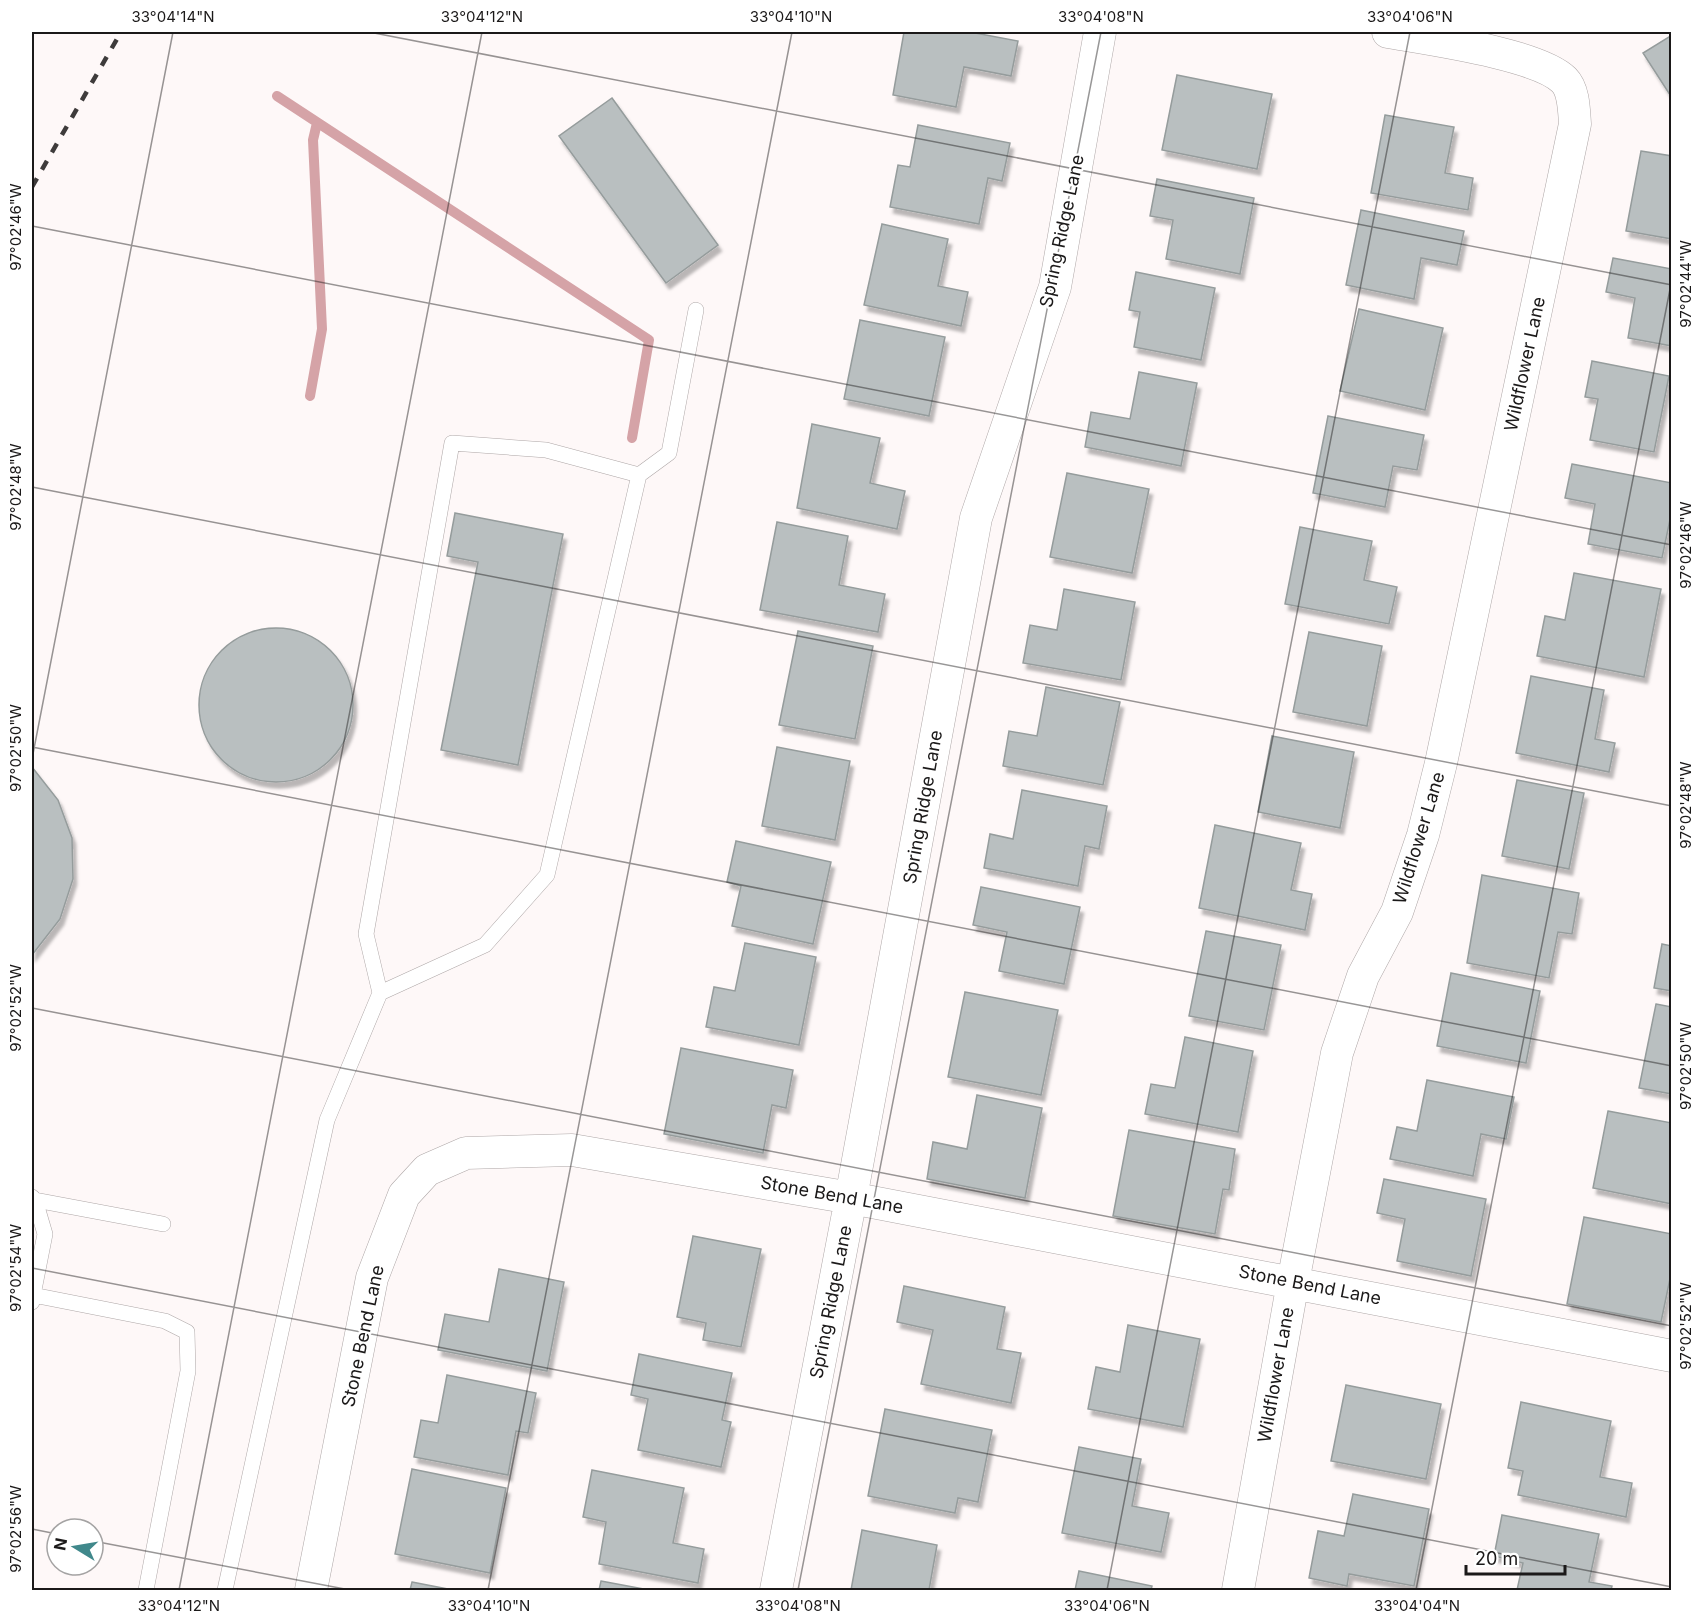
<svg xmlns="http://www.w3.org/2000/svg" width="1703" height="1622" font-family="Inter,sans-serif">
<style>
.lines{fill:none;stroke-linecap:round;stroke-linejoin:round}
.stream{stroke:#d5a3a7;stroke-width:10}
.building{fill:#b9bfc0;stroke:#959c9c;stroke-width:1.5;filter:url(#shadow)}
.service-casing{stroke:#aea7a7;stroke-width:16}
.minor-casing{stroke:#aea7a7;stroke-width:33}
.service{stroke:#fff;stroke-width:15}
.minor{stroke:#fff;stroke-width:32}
.rail{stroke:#3e3b3b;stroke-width:4.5;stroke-dasharray:10 10;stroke-linecap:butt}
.ticks{fill:none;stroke:#1b1919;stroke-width:1.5;stroke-opacity:0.45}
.labels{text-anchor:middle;stroke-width:4.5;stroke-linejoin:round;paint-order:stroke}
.street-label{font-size:18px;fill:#1b1919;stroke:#fff}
.neatline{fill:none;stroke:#1b1919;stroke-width:2}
.ticks-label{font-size:15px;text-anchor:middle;fill:#1b1919}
</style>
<defs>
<filter id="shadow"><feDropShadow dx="3.5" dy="6" stdDeviation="1.5" flood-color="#0004"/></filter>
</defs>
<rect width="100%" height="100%" fill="#fef8f8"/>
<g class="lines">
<!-- stream -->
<path class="stream" d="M277 96 649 340 632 438
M310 396 322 329 313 140 317 123"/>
</g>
<!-- building -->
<path class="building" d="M904 32H970L1018 41 1011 76 964 67 956 107 893 95Z
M1672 35V98L1643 53Z
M1177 75 1272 94 1257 169 1162 150Z
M612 98 718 245 666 283 559 136Z
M1385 115 1454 127 1445 173 1473 178 1468 210 1371 193Z
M918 125 1010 143 1002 181 988 178 979 224 890 207 898 165 910 167Z
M1641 151 1672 156V239L1626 231Z
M1157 179 1254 198 1240 274 1166 259 1173 220 1150 216Z
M1361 210 1464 231 1457 265 1421 258 1414 299 1346 285Z
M882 224 948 239 938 286 968 292 961 326 864 305Z
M1613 258 1672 269V346L1628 338 1635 298 1606 292Z
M1136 272 1215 288 1201 360 1134 347 1140 312 1129 310Z
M1359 309 1443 328 1425 410 1340 391Z
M860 320 945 337 929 416 844 399Z
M1592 361 1669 376 1654 452 1590 440 1598 399 1585 397Z
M1139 372 1197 383 1181 466 1085 447 1091 412 1130 419Z
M1328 416 1424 435 1417 470 1393 466 1385 507 1313 493Z
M812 424 880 438 870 483 905 491 897 529 797 508Z
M1572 464 1672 483V510L1662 558 1588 544 1595 504 1565 498Z
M1067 473 1149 489 1132 573 1050 557Z
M455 513 563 534 518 765 441 750 478 562 447 556Z
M777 522 848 536 839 585 885 594 878 632 760 610Z
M1300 527 1372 541 1364 580 1397 587 1389 624 1285 604Z
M1574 573 1661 589 1644 677 1537 656 1545 616 1565 620Z
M1064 589 1135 602 1121 680 1023 663 1030 625 1057 630Z
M199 705a77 77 0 1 1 154 0a77 77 0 1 1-154 0Z
M798 631 873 646 855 739 779 725Z
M1309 632 1382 646 1367 726 1293 712Z
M1531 676 1604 690 1595 739 1615 743 1609 772 1516 753Z
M1046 687 1120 702 1103 785 1003 766 1009 731 1037 736Z
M1272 736 1354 752 1340 828 1258 812Z
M777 747 850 761 835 840 762 826Z
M32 767 58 800 72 838 73 879 60 919 32 955Z
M1517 780 1584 793 1569 869 1502 856Z
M1022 790 1107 806 1099 849 1085 846 1078 886 984 868 990 834 1013 839Z
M1215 825 1301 843 1291 890 1312 894 1305 930 1199 908Z
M736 841 831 862 813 944 732 926 741 886 727 882Z
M1482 875 1579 893 1572 934 1558 932 1549 978 1467 963Z
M981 887 1080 907 1064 984 999 971 1007 932 973 925Z
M1206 931 1281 945 1264 1030 1189 1016Z
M745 943 816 957 799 1045 706 1027 714 987 735 991Z
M1662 944 1672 946V991L1654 988Z
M1451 973 1540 991 1526 1063 1437 1046Z
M965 992 1058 1010 1041 1095 948 1077Z
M1656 1004 1672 1007V1094L1639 1088Z
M1185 1037 1253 1051 1238 1132 1145 1114 1151 1084 1175 1088Z
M681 1048 793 1070 786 1108 772 1105 763 1153 664 1134Z
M1427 1080 1514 1097 1506 1139 1481 1134 1473 1176 1390 1159 1397 1127 1417 1131Z
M977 1095 1042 1108 1025 1198 927 1179 933 1142 967 1149Z
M1608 1111 1672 1123V1204L1593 1188Z
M1129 1130 1235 1149 1229 1190 1223 1189 1215 1234 1113 1216Z
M1384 1179 1486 1199 1471 1276 1397 1261 1405 1219 1377 1213Z
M1584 1217 1672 1234V1269L1661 1322 1567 1304Z
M693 1236 761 1249 741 1347 703 1340 706 1323 677 1317Z
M499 1269 564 1282 547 1371 438 1350 445 1314 489 1322Z
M904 1286 1005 1307 997 1349 1021 1353 1011 1403 921 1384 933 1330 897 1322Z
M1128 1325 1200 1339 1183 1427 1088 1409 1096 1367 1120 1372Z
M639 1354 732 1373 722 1420 731 1422 721 1467 638 1450 648 1399 631 1395Z
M447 1375 536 1393 528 1433 516 1431 508 1475 414 1457 421 1420 438 1423Z
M1346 1385 1441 1404 1426 1479 1331 1461Z
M1521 1402 1611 1421 1600 1477 1632 1483 1626 1517 1518 1495 1523 1471 1508 1468Z
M885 1409 992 1430 978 1502 958 1498 955 1513 868 1496Z
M1079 1447 1141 1459 1132 1506 1169 1513 1161 1552 1062 1533Z
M412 1469 506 1488 490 1573 395 1554Z
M592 1470 684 1488 673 1543 704 1549 698 1583 599 1564 606 1522 583 1517Z
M1353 1494 1429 1509 1414 1586 1349 1574 1347 1586 1309 1578 1318 1531 1344 1536Z
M1502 1515 1599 1534 1589 1582 1612 1586 1611 1590H1517L1523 1563 1494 1556Z
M862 1530 937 1545 929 1590H851Z
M1079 1571 1152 1586 1151 1590H1075Z
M601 1581 649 1590H599Z
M412 1582 453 1590H410Z"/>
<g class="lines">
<defs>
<path id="service" d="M639 475 669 453 696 310
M32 1197 35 1200 45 1234 33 1295
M35 1200 163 1224
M32 1302 33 1295 165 1321 187 1332 188 1371 146 1590
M225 1590 327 1120 380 993 366 934 452 443 546 450 639 475 547 875 485 945 380 993"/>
<path id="minor" d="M311 1590 372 1278 404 1195 427 1170 466 1153 572 1150 851 1198 1672 1356
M776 1590 851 1198 976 518 1055 287 1100 32
M1238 1590 1293 1282 1337 1053 1363 976 1397 912 1423 835 1441 763 1575 124C1574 110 1574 90 1564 80 1538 54 1427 39 1388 32"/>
</defs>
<!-- service casing -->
<use href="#service" class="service-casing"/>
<!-- minor casing -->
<use href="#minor" class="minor-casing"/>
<!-- service -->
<use href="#service" class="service"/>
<!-- minor -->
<use href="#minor" class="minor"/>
<!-- rail -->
<path class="rail" d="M32 187 121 32"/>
</g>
<!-- ticks -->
<path class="ticks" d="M369 32 1672 285M32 226 1672 545M32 487 1672 806M32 747 1672 1066M32 759 173 32M32 1008 1672 1326M32 1268 1672 1587M32 1529 57 1534M93 1541 350 1590M179 1590 482 32M488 1590 792 32M798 1590 1101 32M1107 1590 1410 32M1416 1590 1672 279"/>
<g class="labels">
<!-- street labels -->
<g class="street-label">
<text transform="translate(1062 231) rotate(-78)" y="6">Spring Ridge Lane</text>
<text transform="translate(1525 364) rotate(-78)" y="6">Wildflower Lane</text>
<text transform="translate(923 807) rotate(-80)" y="6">Spring Ridge Lane</text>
<text transform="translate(1419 838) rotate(-73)" y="6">Wildflower Lane</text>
<text transform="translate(832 1195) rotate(10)" y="6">Stone Bend Lane</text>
<text transform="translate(1310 1285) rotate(11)" y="6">Stone Bend Lane</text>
<text transform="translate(831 1302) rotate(-79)" y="6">Spring Ridge Lane</text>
<text transform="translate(363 1336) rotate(-78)" y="6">Stone Bend Lane</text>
<text transform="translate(1276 1375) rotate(-80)" y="6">Wildflower Lane</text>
</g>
</g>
<!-- border -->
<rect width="1703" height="1622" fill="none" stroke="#ffffff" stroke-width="66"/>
<!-- north arrow -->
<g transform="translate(75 1547) rotate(281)"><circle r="28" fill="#ffffff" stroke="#a4a3a3" stroke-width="1.5"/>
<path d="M0-4.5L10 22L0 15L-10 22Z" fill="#40888b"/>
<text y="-9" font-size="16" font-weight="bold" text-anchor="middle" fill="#1b1919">N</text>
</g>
<!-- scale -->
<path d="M1466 1565v9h99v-9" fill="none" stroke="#1b1919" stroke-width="3"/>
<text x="1475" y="1565" font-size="18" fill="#1b1919" stroke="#ffffff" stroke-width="4.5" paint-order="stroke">20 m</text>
<rect x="33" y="33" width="1637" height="1556" class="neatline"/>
<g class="ticks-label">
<text x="173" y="22">33°04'14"N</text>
<text x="482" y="22">33°04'12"N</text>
<text x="791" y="22">33°04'10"N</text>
<text x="1101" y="22">33°04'08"N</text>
<text x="1410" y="22">33°04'06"N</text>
<text transform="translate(16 227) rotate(-90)" y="5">97°02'46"W</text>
<text transform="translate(1686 284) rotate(-90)" y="5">97°02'44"W</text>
<text transform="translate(16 487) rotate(-90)" y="5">97°02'48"W</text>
<text transform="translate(1686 545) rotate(-90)" y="5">97°02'46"W</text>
<text transform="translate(16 748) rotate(-90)" y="5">97°02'50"W</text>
<text transform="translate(1686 805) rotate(-90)" y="5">97°02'48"W</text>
<text transform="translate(16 1008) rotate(-90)" y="5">97°02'52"W</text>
<text transform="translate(1686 1066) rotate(-90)" y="5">97°02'50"W</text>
<text transform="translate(16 1268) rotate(-90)" y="5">97°02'54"W</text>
<text transform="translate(1686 1326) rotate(-90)" y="5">97°02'52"W</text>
<text transform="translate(16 1529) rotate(-90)" y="5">97°02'56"W</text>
<text x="179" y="1611">33°04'12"N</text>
<text x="489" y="1611">33°04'10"N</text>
<text x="798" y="1611">33°04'08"N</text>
<text x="1107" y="1611">33°04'06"N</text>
<text x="1417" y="1611">33°04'04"N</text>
</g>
</svg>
